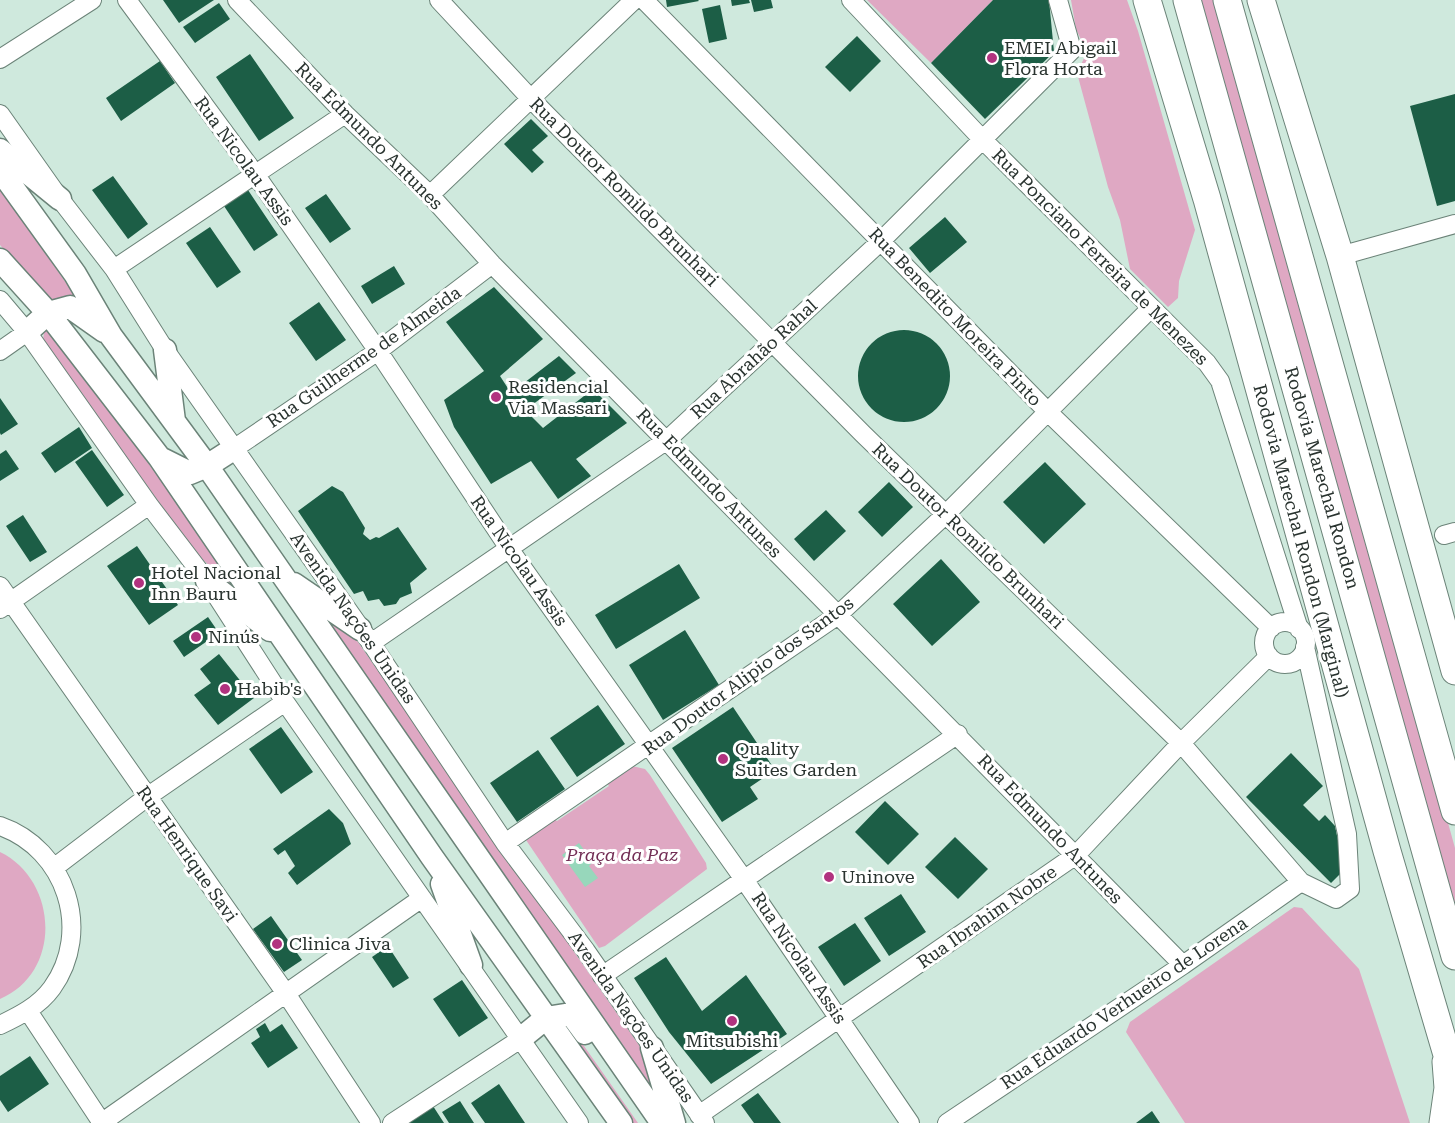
<svg xmlns="http://www.w3.org/2000/svg" width="1455" height="1123" font-family="'Roboto Serif',serif">
<style>
.green{fill:#dfa8c3}
.water{fill:#97d7bb}
.building{fill:#1c5e46}
.lines{fill:none;stroke-linecap:round;stroke-linejoin:round}
.minor-casing{stroke:#6b8378;stroke-width:20}
.major-casing{stroke:#6b8378;stroke-width:25}
.highway-casing{stroke:#6b8378;stroke-width:29}
.minor{stroke:#fff;stroke-width:18}
.major{stroke:#fff;stroke-width:22}
.highway{stroke:#fff;stroke-width:27}
.poi-dot{fill:#b1327f;stroke:#fff;stroke-width:2}
.labels{text-anchor:middle;stroke-width:6;stroke-linejoin:round;paint-order:stroke}
.poi-label{font-size:18px;fill:#29332f;stroke:#fff;text-anchor:start}
.street-label{font-size:18px;fill:#29332f;stroke:#fff}
.park-label{font-size:18px;font-style:italic;fill:#722e55;stroke:#fff}
</style>
<rect width="100%" height="100%" fill="#cfe9dd"/>
<!-- green -->
<path class="green" d="M867 0H993L931 63Z
M1071 0H1127L1138 31 1195 230 1179 281 1178 298 1168 307 1130 269 1120 220 1108 187 1077 73 1087 52 1076 29Z
M1197 0H1219L1455 848V922Z
M0 189 76 297 74 300 53 301 48 299 0 245Z
M47 329 52 331 227 571 237 586 235 591 193 550 43 340 44 332Z
M320 613 353 635 639 1045 649 1061 654 1094Z
M632 766 645 769 650 775 706 863 707 869 605 946 599 948 526 840 530 834 554 819 557 821 609 786 606 782Z
M0 852C58 880 63 972 0 999Z
M1294 907 1302 908 1359 969 1410 1123H1185L1126 1032 1130 1022Z
M565 1026H570L638 1123H633Z"/>
<!-- water -->
<path class="water" d="M579 843 593 862 589 866 598 878 585 887 562 855Z"/>
<!-- building -->
<path class="building" d="M163 0H214L179 23Z
M666 0H698L699 1 667 7Z
M731 0H749L750 3 732 6Z
M751 0H771L773 8 754 12Z
M993 0H1049L1054 52 985 119 931 63Z
M219 3 230 19 195 43 183 27Z
M720 5 727 39 709 43 702 9Z
M857 36 881 61 850 92 825 67Z
M250 54 294 118 259 141 216 77Z
M160 61 175 83 121 121 106 98Z
M1455 94V201L1437 206 1410 106Z
M531 119 548 136 532 150 544 162 532 173 504 144Z
M113 176 148 224 128 239 92 190Z
M248 190 278 235 254 251 224 206Z
M326 194 351 229 330 243 305 208Z
M945 217 967 242 930 273 909 248Z
M210 227 241 272 217 288 186 243Z
M394 266 405 284 372 304 361 286Z
M494 287 543 339 500 376 511 393 559 356 576 373 525 410 543 428 593 389 627 423 576 459 591 476 558 499 531 461 491 484 454 427 444 400 484 371 446 322Z
M319 302 346 340 316 361 289 323Z
M858 376a46 46 0 1 1 92 0a46 46 0 1 1-92 0Z
M0 398 18 424 1 435 0 433Z
M79 427 92 448 55 473 41 453Z
M6 450 19 469 0 481V454Z
M92 450 124 495 107 507 75 462Z
M1045 462 1086 504 1044 544 1003 502Z
M889 482 913 507 882 537 858 512Z
M332 486 343 492 365 528 363 534 370 540 376 537 379 538 398 527 427 569 410 583 412 593 400 598 396 604 384 606 379 599 368 601 363 591 354 594 298 511Z
M826 510 846 531 814 561 794 539Z
M23 515 47 552 30 562 6 526Z
M137 546 178 605 149 625 107 566Z
M941 559 980 602 932 646 893 604Z
M679 564 700 598 616 649 595 615Z
M208 617 219 633 184 657 173 641Z
M685 630 719 685 663 720 629 665Z
M219 654 254 698 218 725 194 695 211 683 200 669Z
M598 705 625 744 577 777 550 738Z
M733 707 775 770 750 787 758 799 722 822 672 748Z
M281 727 313 772 281 794 249 749Z
M538 750 565 789 517 822 490 783Z
M1291 753 1323 786 1303 805 1319 821 1325 815 1335 826 1344 870 1331 883 1246 797Z
M885 801 919 834 888 865 855 832Z
M329 809 343 823 351 844 297 885 288 873 295 866 285 850 278 855 273 849Z
M955 837 988 869 958 899 925 867Z
M901 894 926 932 889 956 864 918Z
M271 916 302 960 284 972 253 929Z
M855 923 881 961 844 986 818 947Z
M388 946 409 978 393 988 372 957Z
M666 957 702 1011 746 975 787 1034 711 1084 669 1032 634 978Z
M462 980 488 1018 459 1037 433 999Z
M265 1023 270 1032 282 1024 298 1048 268 1068 251 1043 260 1037 256 1029Z
M30 1056 49 1084 8 1112 0 1100V1076Z
M499 1084 525 1123H485L471 1103Z
M758 1093 781 1123H754L741 1105Z
M460 1101 474 1123H449L442 1112Z
M433 1106 444 1123H407Z
M1152 1111 1160 1123H1136Z"/>
<g class="lines">
<defs>
<path id="minor" d="M127 0 255 174 378 351 510 550 743 878 910 1123
M237 0 345 114 430 195 492 264 1183 965
M439 0 531 99 863 434 1181 743 1301 882 1336 899 1350 889 1347 834 1305 647
M644 0 1049 413 1271 628
M851 0 982 139 1207 363 1220 381 1299 629
M0 59 92 0
M0 114 60 199 114 269 165 350 371 643 505 843 586 951 705 1123
M430 195 634 0
M1340 256 1455 224
M114 269 345 114
M0 300 27 332 149 505 207 581 285 702 579 1123
M0 351 27 332
M235 448 378 351 492 264
M1444 535 1455 532
M0 586 287 995 371 1123
M0 609 149 505
M1264 643a21 21 0 1 1 42 0a21 21 0 1 1-42 0Z
M371 643 667 440 881 241 1072 50 1058 0
M0 826C66 849 93 931 52 988 39 1006 19 1016 0 1025
M505 843 838 615 945 515 1151 308
M55 867 147 797 285 702
M602 976 958 734
M28 1011 102 1123
M699 1115 1076 855 1181 743 1269 656
M101 1123 422 898
M392 1123 519 1040
M947 1123 1183 965 1301 882"/>
<path id="major" d="M0 150 60 199
M0 170 75 274 111 336 207 466 662 1123
M0 260 48 313 159 457 432 857 621 1123
M27 332 48 313 70 307 104 331
M165 350 174 421
M160 458 190 473 207 466 235 448
M207 581 270 630
M294 584 360 629
M442 884 471 965
M519 1040 546 1018 571 1014 585 1033
M652 1048 674 1123"/>
<path id="highway" d="M1147 0 1207 199 1387 851 1455 1082
M1187 0 1455 956
M1227 0 1455 811
M1261 0 1340 256 1455 671
M1443 1123 1448 1088 1446 1062"/>
</defs>
<!-- minor casing -->
<use href="#minor" class="minor-casing"/>
<!-- major casing -->
<use href="#major" class="major-casing"/>
<!-- highway casing -->
<use href="#highway" class="highway-casing"/>
<!-- minor -->
<use href="#minor" class="minor"/>
<!-- major -->
<use href="#major" class="major"/>
<!-- highway -->
<use href="#highway" class="highway"/>
</g>
<!-- markers -->
<g class="poi-dot">
<circle cx="992" cy="58" r="6"/>
<circle cx="496" cy="397" r="6"/>
<circle cx="139" cy="583" r="6"/>
<circle cx="196" cy="637" r="6"/>
<circle cx="225" cy="689" r="6"/>
<circle cx="723" cy="759" r="6"/>
<circle cx="829" cy="877" r="6"/>
<circle cx="277" cy="944" r="6"/>
<circle cx="732" cy="1021" r="6"/>
</g>
<g class="labels">
<!-- poi labels -->
<g class="poi-label">
<text x="1004" y="54">EMEI Abigail<tspan x="1004" dy="21">Flora Horta</tspan></text>
<text x="508" y="393">Residencial<tspan x="508" dy="21">Via Massari</tspan></text>
<text x="151" y="579">Hotel Nacional<tspan x="151" dy="21">Inn Bauru</tspan></text>
<text x="208" y="643">Ninu´s</text>
<text x="237" y="695">Habib's</text>
<text x="735" y="755">Quality<tspan x="735" dy="21">Suites Garden</tspan></text>
<text x="841" y="883">Uninove</text>
<text x="289" y="950">Clinica Jiva</text>
<text x="732" y="1047" text-anchor="middle">Mitsubishi</text>
</g>
<!-- street labels -->
<g class="street-label">
<text transform="translate(369 136) rotate(45)" y="6">Rua Edmundo Antunes</text>
<text transform="translate(244 161) rotate(54)" y="6">Rua Nicolau Assis</text>
<text transform="translate(624 192) rotate(45)" y="6">Rua Doutor Romildo Brunhari</text>
<text transform="translate(1100 257) rotate(45)" y="6">Rua Ponciano Ferreira de Menezes</text>
<text transform="translate(955 317) rotate(46)" y="6">Rua Benedito Moreira Pinto</text>
<text transform="translate(364 357) rotate(-35)" y="6">Rua Guilherme de Almeida</text>
<text transform="translate(754 359) rotate(-43)" y="6">Rua Abrahão Rahal</text>
<text transform="translate(1322 478) rotate(74)" y="6">Rodovia Marechal Rondon</text>
<text transform="translate(709 483) rotate(46)" y="6">Rua Edmundo Antunes</text>
<text transform="translate(968 536) rotate(44)" y="6">Rua Doutor Romildo Brunhari</text>
<text transform="translate(1301 541) rotate(75)" y="6">Rodovia Marechal Rondon (Marginal)</text>
<text transform="translate(519 561) rotate(55)" y="6">Rua Nicolau Assis</text>
<text transform="translate(353 618) rotate(55)" y="6">Avenida Nações Unidas</text>
<text transform="translate(748 676) rotate(-36)" y="6">Rua Doutor Alipio dos Santos</text>
<text transform="translate(1050 829) rotate(46)" y="6">Rua Edmundo Antunes</text>
<text transform="translate(187 854) rotate(55)" y="6">Rua Henrique Savi</text>
<text transform="translate(987 917) rotate(-35)" y="6">Rua Ibrahim Nobre</text>
<text transform="translate(799 958) rotate(56)" y="6">Rua Nicolau Assis</text>
<text transform="translate(1124 1003) rotate(-34)" y="6">Rua Eduardo Verhueiro de Lorena</text>
<text transform="translate(631 1017) rotate(55)" y="6">Avenida Nações Unidas</text>
</g>
<!-- park labels -->
<g class="park-label">
<text x="622" y="861">Praça da Paz</text>
</g>
</g>
</svg>
